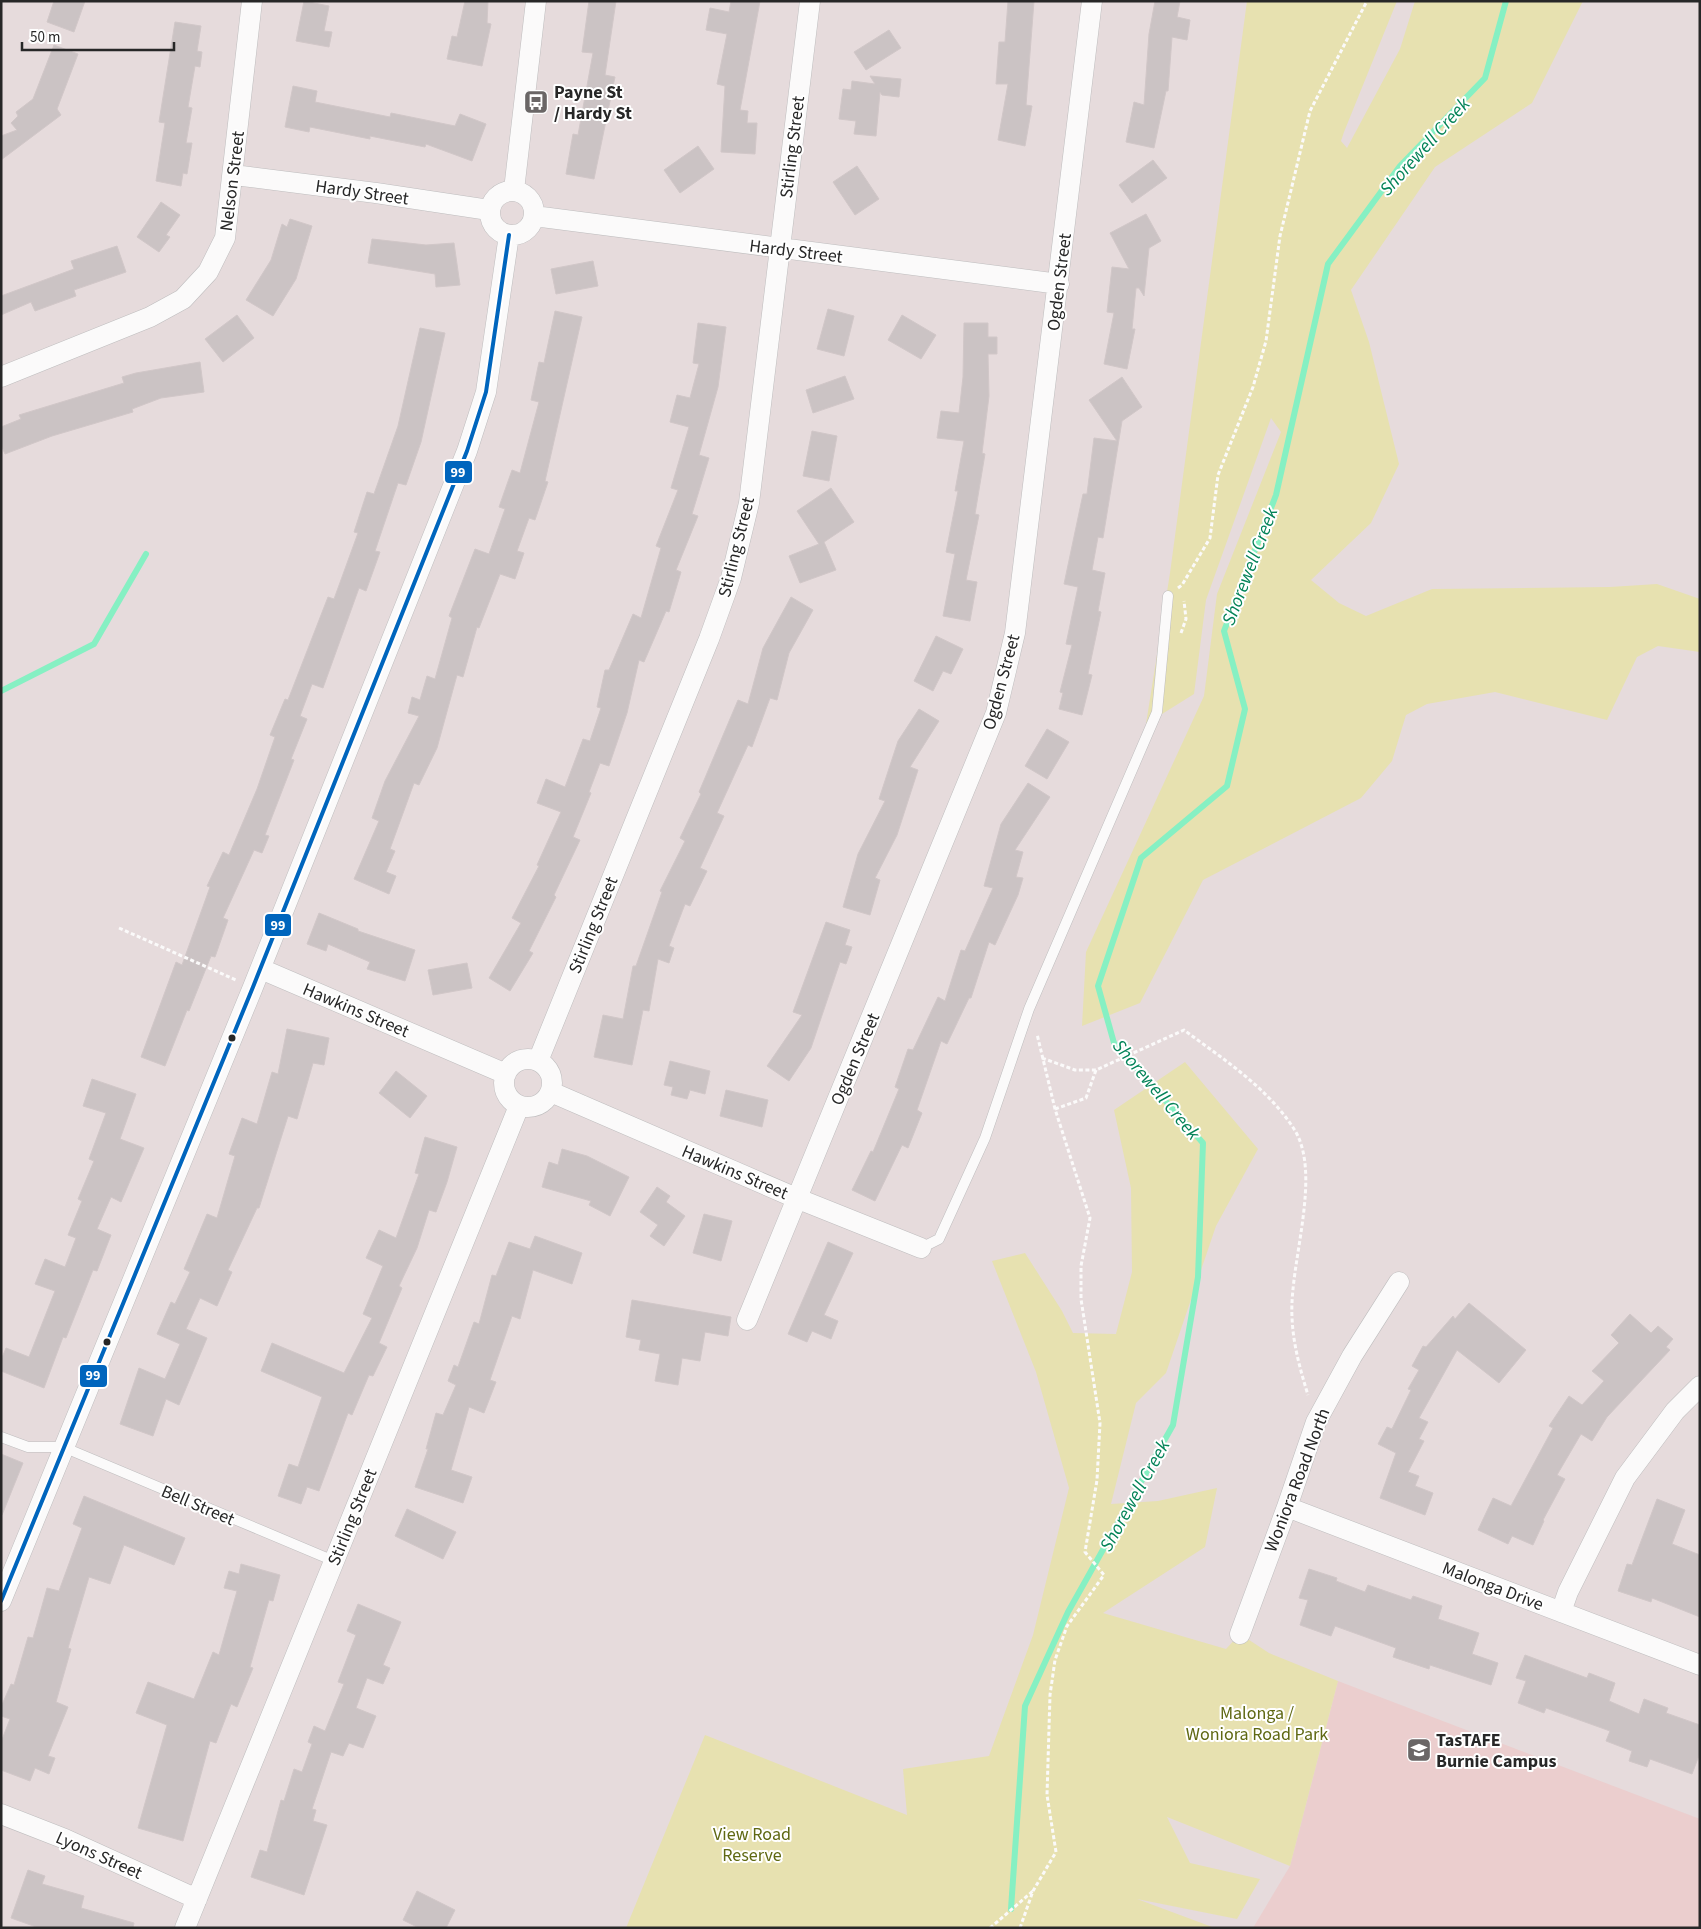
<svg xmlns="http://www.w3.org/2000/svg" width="1701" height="1929" font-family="'Source Sans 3',sans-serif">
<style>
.education{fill:#ebcece}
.green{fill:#e7e1b0}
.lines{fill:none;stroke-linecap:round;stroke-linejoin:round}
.stream{stroke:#86f0c3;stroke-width:6}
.building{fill:#cbc3c4;stroke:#d1c7c8}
.service-casing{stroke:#bebdbe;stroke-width:11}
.minor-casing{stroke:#bebdbe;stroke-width:21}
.path{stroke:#fbfafa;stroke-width:3;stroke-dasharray:4 2.5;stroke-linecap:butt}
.service{stroke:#fbfafa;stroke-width:10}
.minor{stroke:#fbfafa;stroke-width:20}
.bus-1-casing{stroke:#fff;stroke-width:8}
.bus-1{stroke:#0065bd;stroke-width:4}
.bus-dot{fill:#272727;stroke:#fff;stroke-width:2}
.labels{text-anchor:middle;stroke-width:4;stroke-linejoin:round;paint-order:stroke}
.poi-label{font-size:18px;font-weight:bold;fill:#272727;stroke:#fff;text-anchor:start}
.street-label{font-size:18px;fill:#272727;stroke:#fff}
.park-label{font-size:18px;fill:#5f6812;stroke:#fff}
.water-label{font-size:19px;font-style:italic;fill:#048358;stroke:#fff}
.line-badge{stroke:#fff;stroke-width:2}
.badge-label{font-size:14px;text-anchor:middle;font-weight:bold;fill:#fff}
</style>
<rect width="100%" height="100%" fill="#e6dbdc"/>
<!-- education -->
<path class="education" d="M1338 1681 1700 1819V1928H1253L1290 1866Z"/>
<!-- green -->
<path class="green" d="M1247 1H1397L1344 132 1341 141 1347 148 1400 49 1415 1H1583L1532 103 1435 167 1351 290 1369 342 1399 464 1371 523 1311 580 1339 603 1366 616 1432 589 1610 587 1657 584 1700 599V652L1658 646 1637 657 1607 720 1495 692 1427 704 1406 715 1392 761 1361 798 1203 880 1140 1003 1082 1026 1086 952 1204 696 1217 594 1281 432 1271 418 1206 600 1194 694 1146 724 1170 573Z
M1185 1062 1258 1149 1216 1226 1166 1373 1136 1403 1111 1504 1158 1501 1217 1488 1205 1547 1103 1613 1226 1649 1240 1634 1269 1653 1338 1681 1290 1866 1167 1817 1190 1863 1260 1879 1237 1919 1137 1899 1215 1928H626L705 1735 907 1815 903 1769 989 1756 1033 1635 1069 1488 1036 1372 992 1261 1025 1253 1062 1311 1073 1333 1116 1334 1132 1272 1131 1188 1114 1110Z"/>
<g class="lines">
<!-- stream -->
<path class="stream" d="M1 691 94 644 146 554
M1011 1909 1025 1706 1068 1612 1173 1425 1198 1277 1203 1143 1114 1043 1098 986 1141 858 1227 786 1245 709 1224 631 1276 495 1328 264 1400 166 1485 78 1506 1"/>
</g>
<!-- building -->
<path class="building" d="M54 1H85L74 32 47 22Z
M304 1 329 6 324 31 332 32 329 47 296 41Z
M465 1H488L487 23 491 24 482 66 447 59 452 36 457 37Z
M589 1H616L605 75 615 77 594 179 566 174 573 134 578 135 593 53 582 52Z
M731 1H760L740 110 748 111 747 123H757L755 154 721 152 725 86 717 84 727 34 706 30 710 8 729 12Z
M1008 1H1034L1026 105 1032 106 1025 146 998 140 1008 84H996L999 42H1005Z
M1155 1H1180L1177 17 1190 20 1187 40 1172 37 1168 91H1166L1154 148 1126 142 1134 102 1144 105 1149 34Z
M175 22 201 26 197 51 202 52 200 67 195 66 188 107 192 108 186 143H192L187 174 183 173 181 186 156 181 165 123 159 122Z
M889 30 901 48 866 70 854 52Z
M54 45 78 54 57 109 61 115 1 160V136L17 130 11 123 18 116 16 112 33 99Z
M870 76 901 79 899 97 882 95 880 92 876 136 854 134 856 121 839 119 843 89 851 90 852 81 875 84Z
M293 86 317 91 315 102 390 117 391 113 455 126 460 114 486 124 472 161 426 144 425 147 370 136V139L310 127 309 132 285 127Z
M698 146 714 169 680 193 664 170Z
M1153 160 1167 178 1132 203 1119 185Z
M857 166 879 199 855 215 833 182Z
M161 202 180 215 166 235 170 237 159 252 137 237Z
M1146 214 1161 241 1149 248 1144 296 1139 288H1136L1132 329H1135L1127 369 1104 364 1114 313 1107 312 1112 267 1129 269 1110 233Z
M290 219 312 226 296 279 273 316 246 300 271 260 282 224 287 227Z
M372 239 426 245 454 243 460 285 436 287 435 274 368 263Z
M117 246 126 272 74 290 76 296 35 311 31 302 1 315V296L74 269 71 261Z
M593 261 598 286 556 294 551 269Z
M828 309 854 316 844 356 817 349Z
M555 311 582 317 545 481 548 482 535 520 529 518 517 551 524 553 515 579 500 574 479 628 477 627 463 677 457 675 437 748 419 785 414 783 390 849 395 851 386 872 396 876 389 894 354 879 379 821 372 818 385 781 419 716 408 713 412 697 420 700 427 676 435 679 452 618 449 616 475 549 489 554 505 509 499 507 512 470 520 473 539 402 531 400 539 362 544 363Z
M237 315 254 338 223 362 205 339Z
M902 315 936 335 921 359 888 340Z
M698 323 726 327 718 387 699 455 709 458 692 514 698 516 676 570 681 572 669 612 666 611 644 662 639 660 627 713 609 766 600 763 589 792 591 793 573 837 580 840 554 895 556 897 529 951 533 953 510 991 489 978 521 923 512 918 539 866 537 865 561 812 537 803 546 779 565 787 583 739 590 741 601 708 597 707 605 670H609L633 614 641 618 661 548 656 546 678 490 671 488 689 427 670 422 677 395 690 398 699 364 693 363Z
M964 323H988V337H997V354H988L989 396 982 453 985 454 975 514 979 515 966 580 977 582 970 621 943 616 955 554 946 552 958 491H955L964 441 937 438 941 411 959 413 963 377Z
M420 328 445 333 421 442 406 485 398 483 375 551 380 552 366 591 359 588 323 688 312 684 300 716 307 719 291 759 294 760 265 835 269 836 262 853 254 850 223 918 228 920 215 957 211 956 189 1011 187 1010 165 1066 141 1057 176 962 182 965 210 887 207 886 223 852 229 855 257 789 275 737 270 735 285 699 288 700 328 597 334 599 358 533 354 532 367 492 374 494 398 426Z
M200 362 204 392 161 398 132 409 133 412 52 436 5 454 1 445V427L21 419 19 415 124 383 122 377 136 373Z
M845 376 854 399 813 413 806 390Z
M1122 377 1142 407 1122 421 1103 538 1098 537 1092 570 1105 573 1098 611 1101 612 1088 674 1092 675 1082 715 1059 709 1063 693 1060 692 1072 645 1066 644 1078 587 1064 584 1083 494H1087L1094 438 1117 441 1089 400Z
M812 431 837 436 829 481 803 476Z
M831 488 854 522 824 542 836 570 800 583 789 556 819 544 797 511Z
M791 597 813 610 789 653 777 700 770 698 752 747 748 745 717 813 724 816 700 868 707 871 690 906 685 904 669 946 674 948 669 963 658 959 649 1011 643 1010 632 1065 594 1057 603 1015 623 1019 633 966H636L662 892 660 891 685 841 680 838 701 794 699 792 738 700 748 704 763 648Z
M936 636 963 649 951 674 943 671 933 691 914 681Z
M919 709 939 721 910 767 918 770 897 835 875 878 880 880 870 915 843 907 858 854 885 801 879 799 898 741Z
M1047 729 1069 742 1047 779 1025 766Z
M1028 783 1050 797 1015 850 1023 852 1016 877 1023 878 1018 895 995 945 989 942 971 998H969L947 1044 941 1041 917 1110 922 1113 908 1148 902 1145 875 1201 852 1190 871 1151 873 1152 899 1089 895 1087 908 1049 913 1050 938 997 945 1001 961 950 965 951 993 888 984 886 1001 824Z
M319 913 358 929V931L415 950 405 981 367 969 370 962 328 944 326 951 307 944Z
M826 922 850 930 845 945 852 947 846 964 840 962 811 1048 789 1081 767 1066 802 1015 793 1012Z
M467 963 472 988 433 995 428 970Z
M287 1029 329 1038 324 1065 313 1063 297 1119 288 1116 259 1208H257L228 1270 232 1272 217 1306 200 1298 186 1329 207 1338 179 1405 166 1399 153 1436 120 1424 139 1368 165 1379 180 1344 157 1334 171 1302 175 1304 190 1272 184 1269 207 1214 217 1218 235 1156 229 1154 242 1118 257 1124 272 1072 278 1074Z
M670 1061 710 1071 705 1094 690 1090 687 1099 671 1095 673 1087 664 1085Z
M396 1071 427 1096 410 1118 379 1093Z
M92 1079 136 1094 120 1139 144 1148 121 1202 111 1197 97 1229 111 1235 97 1271 93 1270 66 1338 63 1337 44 1388 1 1371V1360L6 1348 29 1357 55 1291 35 1284 45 1259 65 1267 76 1238 68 1235 82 1201 78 1199 94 1161 89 1159 106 1113 83 1106Z
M726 1090 768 1100 762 1127 720 1116Z
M425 1137 457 1147 447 1182 436 1212 429 1210 417 1248 399 1286 402 1288 379 1343 387 1347 373 1376 369 1375 352 1415 348 1413 319 1491 307 1487 301 1504 278 1496 289 1464 298 1467 322 1397 261 1371 272 1343 344 1373 372 1318 363 1314 383 1266 366 1258 379 1230 396 1238 419 1174 415 1173Z
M562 1149 587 1156 629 1177 610 1216 589 1205 591 1201 542 1187 549 1162 558 1165Z
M657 1187 670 1196 666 1202 685 1216 664 1246 650 1236 658 1225 640 1212Z
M704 1214 732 1221 721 1261 693 1253Z
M535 1236 582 1253 572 1284 533 1270 520 1319 512 1316 490 1380 496 1382 484 1413 469 1407 451 1470 472 1477 463 1503 415 1487 428 1449H426L436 1413 443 1415 456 1385 448 1381 454 1365 458 1367 474 1322 479 1324 492 1275 496 1276 509 1242 530 1249Z
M828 1242 853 1253 824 1315 838 1321 831 1339 812 1331 807 1342 788 1334Z
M632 1300 731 1317 728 1336 705 1332 700 1361 682 1358 678 1385 655 1381 660 1354 639 1350 641 1340 626 1337Z
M1469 1303 1526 1350 1499 1383 1457 1350 1419 1418 1428 1422 1419 1439 1424 1441 1408 1472 1419 1476 1415 1486 1433 1493 1425 1515 1380 1498 1396 1453 1378 1444 1387 1427 1392 1429 1411 1390 1408 1389 1419 1370 1412 1366 1423 1346 1426 1347 1453 1316 1455 1319Z
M1630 1314 1651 1333 1658 1326 1673 1339 1666 1347 1670 1350 1607 1417 1592 1441 1581 1434 1557 1475 1565 1479 1543 1520 1544 1521 1533 1545 1512 1536 1508 1544 1478 1530 1493 1498 1511 1506 1553 1428 1549 1426 1569 1396 1582 1405 1604 1381 1592 1371 1619 1343 1611 1335Z
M1 1454 23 1463 2 1515H1Z
M84 1496 185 1538 174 1565 124 1545 110 1584 89 1577 68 1648 71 1649 56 1702 68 1707 48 1756 55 1758 49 1774 35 1768 30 1781 1 1770V1742L10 1719 1 1716V1707L11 1684 14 1685 28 1637 33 1638 47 1588 59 1591 82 1528 73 1524Z
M1657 1499 1685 1510 1672 1544 1700 1555V1617L1652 1598 1651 1602 1618 1591 1627 1564 1632 1565Z
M407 1509 456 1532 443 1559 395 1536Z
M241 1564 280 1575 273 1601 269 1600 250 1667 253 1668 237 1707 231 1704 216 1743 210 1741 183 1841 138 1828 167 1725 136 1713 148 1682 194 1699 213 1652 219 1655 237 1591 224 1588 229 1571 239 1574Z
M1309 1569 1337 1578 1336 1581 1365 1592 1368 1585 1411 1600 1413 1596 1442 1606 1438 1619 1479 1633 1472 1654 1498 1663 1491 1685 1430 1665 1429 1669 1393 1657 1396 1648 1335 1626 1331 1636 1300 1625 1308 1600 1299 1598Z
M358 1604 401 1622 383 1665 390 1668 383 1684 367 1678 356 1708 376 1716 363 1748 349 1743 343 1756 331 1752 312 1809 316 1810 313 1821 327 1825 304 1895 251 1877 260 1850 267 1852 281 1800 284 1801 294 1769 302 1772 312 1744 308 1742 314 1726 325 1731 344 1684 338 1682 356 1635 347 1631Z
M1525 1655 1587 1678 1589 1673 1615 1683 1609 1701 1639 1714 1644 1699 1668 1708 1666 1713 1700 1725V1753L1692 1774 1650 1759 1647 1767 1629 1761 1632 1751 1606 1741 1610 1731 1546 1708 1544 1713 1518 1703 1526 1681 1516 1678Z
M28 1870 45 1876 42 1884 84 1896 81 1908 134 1923 133 1928H39L11 1918Z
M417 1891 455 1910 446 1928H419L403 1920Z"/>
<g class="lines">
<defs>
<path id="service" d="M921 1248 939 1239 985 1138 1029 1009 1157 712 1168 596
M1 1437 28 1447H63L334 1561"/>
<path id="minor" d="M234 175 376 193 489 210
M514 190 536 1
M490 213a22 22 0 1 1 44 0a22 22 0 1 1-44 0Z
M534 216 1059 284
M1 377 150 317 183 299 208 272 225 238 252 1
M261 969 506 1074
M504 1083a24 24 0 1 1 48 0a24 24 0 1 1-48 0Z
M538 1061 709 639 731 578 749 503 810 1
M551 1092 796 1198 921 1248
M747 1320 996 713 1015 633 1092 1
M1287 1507 1700 1665
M1 1601 253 987 467 451 486 392 509 235
M1561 1612 1568 1592 1625 1478 1675 1411 1700 1386
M1240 1634 1287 1507 1316 1422 1352 1356 1399 1282
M1 1814 65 1839 197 1899
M185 1928 519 1106"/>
</defs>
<!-- service casing -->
<use href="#service" class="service-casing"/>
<!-- minor casing -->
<use href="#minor" class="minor-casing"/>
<!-- path -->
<path class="path" d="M1178 588 1182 585 1210 538 1218 475 1253 387 1266 341 1280 236 1310 111 1367 1
M1181 633 1186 619 1184 601
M119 928 236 980
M1042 1058 1075 1070H1096L1184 1030C1223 1059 1267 1087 1294 1129 1323 1174 1289 1264 1292 1317 1293 1344 1300 1369 1308 1395
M1055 1109 1086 1098 1096 1070
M990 1928 1033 1891
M1020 1928 1033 1891 1056 1852 1047 1795 1050 1695 1055 1660 1067 1626 1104 1575 1085 1552 1097 1480 1100 1423 1081 1299V1266L1090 1218 1055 1109 1037 1034"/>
<!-- service -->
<use href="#service" class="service"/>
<!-- minor -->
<use href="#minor" class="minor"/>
<defs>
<path id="bus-1" d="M1 1601 253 987 467 451 486 392 509 235"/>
</defs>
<!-- bus-1 casing -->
<use href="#bus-1" class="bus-1-casing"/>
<!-- bus-1 -->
<use href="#bus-1" class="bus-1"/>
</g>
<!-- icons -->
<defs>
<symbol id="bus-square" viewBox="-11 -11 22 22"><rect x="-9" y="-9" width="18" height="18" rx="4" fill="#6a6666" stroke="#fff"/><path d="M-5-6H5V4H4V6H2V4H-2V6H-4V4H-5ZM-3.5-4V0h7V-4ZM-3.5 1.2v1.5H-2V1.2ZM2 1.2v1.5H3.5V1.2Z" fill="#fff"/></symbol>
<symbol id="university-square" viewBox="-11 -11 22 22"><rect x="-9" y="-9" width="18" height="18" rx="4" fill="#6a6666" stroke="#fff"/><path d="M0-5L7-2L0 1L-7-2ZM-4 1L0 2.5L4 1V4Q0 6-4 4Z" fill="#fff"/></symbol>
</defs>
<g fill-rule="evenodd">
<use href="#bus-square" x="522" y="88" width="28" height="28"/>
<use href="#university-square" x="1405" y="1736" width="28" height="28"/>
</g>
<!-- markers -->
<g class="bus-dot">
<circle cx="232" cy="1038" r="4.5"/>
<circle cx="107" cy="1342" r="4.5"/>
</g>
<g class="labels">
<!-- poi labels -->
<g class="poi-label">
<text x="554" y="98">Payne St<tspan x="554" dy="21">/ Hardy St</tspan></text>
<text x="1436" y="1746">TasTAFE<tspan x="1436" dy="21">Burnie Campus</tspan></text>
</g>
<!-- street labels -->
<g class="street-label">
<text transform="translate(792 147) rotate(-83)" y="6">Stirling Street</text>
<text transform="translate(232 181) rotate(-83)" y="6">Nelson Street</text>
<text transform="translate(362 192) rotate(8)" y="6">Hardy Street</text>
<text transform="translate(796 251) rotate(7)" y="6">Hardy Street</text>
<text transform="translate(1059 282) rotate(-83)" y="6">Ogden Street</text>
<text transform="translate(736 547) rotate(-76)" y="6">Stirling Street</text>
<text transform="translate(1001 682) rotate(-75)" y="6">Ogden Street</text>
<text transform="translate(593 925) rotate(-68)" y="6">Stirling Street</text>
<text transform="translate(356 1010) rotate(23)" y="6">Hawkins Street</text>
<text transform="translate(855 1059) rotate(-67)" y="6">Ogden Street</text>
<text transform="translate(735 1172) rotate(23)" y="6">Hawkins Street</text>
<text transform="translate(1297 1480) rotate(-69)" y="6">Woniora Road North</text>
<text transform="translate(198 1505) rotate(23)" y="6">Bell Street</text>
<text transform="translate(352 1517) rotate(-68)" y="6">Stirling Street</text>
<text transform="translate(1493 1586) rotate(21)" y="6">Malonga Drive</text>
<text transform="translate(99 1855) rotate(24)" y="6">Lyons Street</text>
</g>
<!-- park labels -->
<g class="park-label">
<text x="1257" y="1719">Malonga /<tspan x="1257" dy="21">Woniora Road Park</tspan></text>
<text x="752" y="1840">View Road<tspan x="752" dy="21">Reserve</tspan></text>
</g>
<!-- water labels -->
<g class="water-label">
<text transform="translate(1424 146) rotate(-48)" y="7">Shorewell Creek</text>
<text transform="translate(1249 566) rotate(-69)" y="7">Shorewell Creek</text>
<text transform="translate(1157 1089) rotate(50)" y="7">Shorewell Creek</text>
<text transform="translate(1134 1495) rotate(-61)" y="7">Shorewell Creek</text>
</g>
</g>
<g class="line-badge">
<rect x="444" y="460" width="29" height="24" rx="5" fill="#0065bd"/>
<rect x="264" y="913" width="28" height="24" rx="5" fill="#0065bd"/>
<rect x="79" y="1364" width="29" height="24" rx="5" fill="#0065bd"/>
</g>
<g class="badge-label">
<text x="458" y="477">99</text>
<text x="278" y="930">99</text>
<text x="93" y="1380">99</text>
</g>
<!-- border -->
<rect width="1701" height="1929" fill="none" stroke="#272727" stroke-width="5"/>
<!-- scale -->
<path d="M22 42v8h152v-8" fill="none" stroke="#272727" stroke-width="2.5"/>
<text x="30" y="42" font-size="15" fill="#272727" stroke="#ffffff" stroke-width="4" paint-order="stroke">50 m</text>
</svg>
